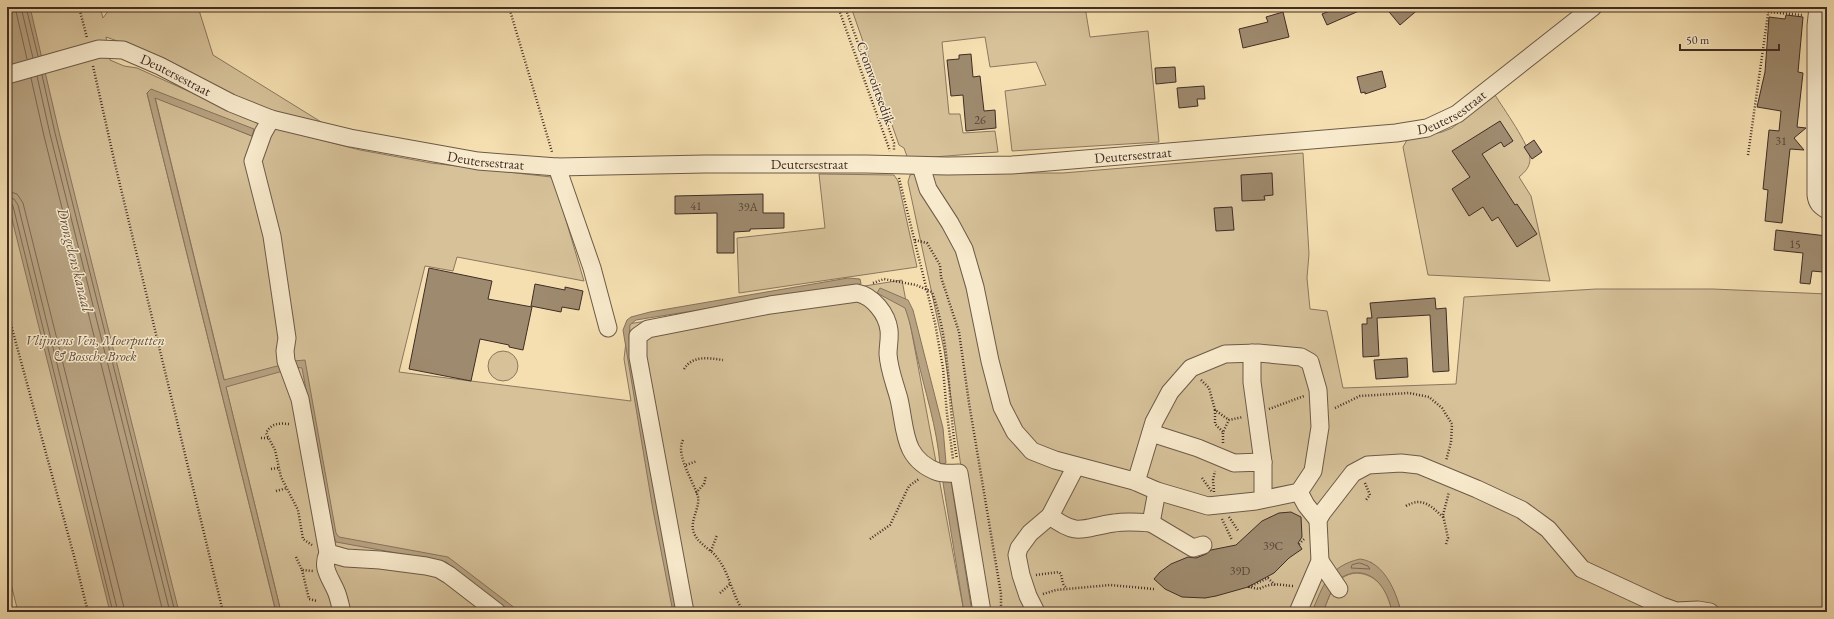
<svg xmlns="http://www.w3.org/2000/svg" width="1834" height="619" font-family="'EB Garamond',serif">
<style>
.green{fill:#d6c199;stroke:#8b7760}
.water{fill:#b7a281;stroke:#87735d}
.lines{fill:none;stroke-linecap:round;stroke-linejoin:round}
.shore{stroke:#7c6854;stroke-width:1}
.building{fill:#9e8a6e;stroke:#402d26}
.minor-casing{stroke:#6d5a48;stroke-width:19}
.path{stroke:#402d26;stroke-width:2.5;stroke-dasharray:1 2;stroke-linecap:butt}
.minor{stroke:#f8eacc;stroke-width:17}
.labels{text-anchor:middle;stroke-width:3;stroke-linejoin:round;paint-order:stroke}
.number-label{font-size:12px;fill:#584438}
.street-label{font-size:14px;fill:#402d26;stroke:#f8eacc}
.park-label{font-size:14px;font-style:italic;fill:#5e4b3d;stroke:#f8eacc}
.water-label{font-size:15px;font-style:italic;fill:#5e4a3d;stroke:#f8eacc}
</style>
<rect width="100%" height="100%" fill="#f5dfb0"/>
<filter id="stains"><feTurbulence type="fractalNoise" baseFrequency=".005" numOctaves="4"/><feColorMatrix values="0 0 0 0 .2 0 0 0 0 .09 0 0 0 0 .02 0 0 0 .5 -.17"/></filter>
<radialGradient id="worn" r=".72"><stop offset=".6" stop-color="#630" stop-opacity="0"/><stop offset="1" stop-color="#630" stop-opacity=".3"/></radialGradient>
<!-- green -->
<path class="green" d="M7 7H100L103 18 111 7H198L213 55 326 125 257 107 126 44 106 37 110 60 124 66 137 68 266 126 360 150 431 163 551 177 555 183 584 281 457 257 453 271 425 266 399 372 631 401 624 359 628 324 902 280 964 612H281L155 97 252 136 147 93 276 612H18L7 568Z
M851 7H1085L1090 37 1148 31 1159 142 1012 151 1005 91 1046 85 1036 62 990 67 985 37 942 42 949 114H960L963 133 995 131 998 152 908 159 904 148 899 145Z
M1495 95C1503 108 1530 145 1530 159 1530 167 1525 172 1519 177L1531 196 1550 281 1428 275 1403 147 1407 140 1442 132 1452 128Z
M1303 153 1309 254 1307 278 1310 309 1327 311 1343 388 1456 384 1464 297 1596 289H1713L1827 294V612H1401C1396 591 1386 576 1371 562L1327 579 1312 612H984L967 508 944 350 908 182 910 175 917 173H1063Z
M819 174 894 175 898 181 917 267 739 293 737 238 825 228Z
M488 366a15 15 0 1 1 30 0a15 15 0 1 1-30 0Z
M1356 573C1378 574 1388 591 1392 612H1323C1330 595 1335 575 1356 573Z"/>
<!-- water -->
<path class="water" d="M7 7H30L59 132 179 612H110L7 199Z
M151 89 254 129 252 136 155 98 224 380 281 365 283 371 226 387 281 612H276L147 93Z
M848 278 860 279 861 284 636 320 630 325 629 338 651 455 677 612H673L653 510 623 330 627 320 631 317 650 312Z
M880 288 908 300 913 310 943 428 946 463 940 465C937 427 925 392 917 356 913 339 911 324 905 308L877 293Z
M305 360 336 533 339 537 448 557 520 612H509L446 562 336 542 333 535 302 368 294 367V361Z
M944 481H951L972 612H964L943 483Z
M1360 559C1384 562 1396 591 1401 612H1392C1388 592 1376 570 1353 573 1347 574 1341 577 1337 581 1331 590 1327 602 1323 612H1312C1323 585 1329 566 1360 559Z"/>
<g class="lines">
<!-- shore -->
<path class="shore" d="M15 7 27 59
M21 7 33 58
M26 7 38 56
M42 75 55 133 175 612
M37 76 50 134 170 612
M31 78 44 136 163 612
M7 191 17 194 23 203 125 612
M7 197 14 199 18 205 118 612
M7 202 11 203 13 206 113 612
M1360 563 1368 566 1370 569 1351 568 1352 565Z"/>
</g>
<!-- building -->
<path class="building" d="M1340 7H1368L1327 25 1322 14Z
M1385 7H1421L1400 25Z
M1283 12 1289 37 1243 48 1239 29 1268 22 1266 17Z
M1786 15 1803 17 1798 72 1803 73 1797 127 1806 128 1794 138 1804 150 1790 149 1782 223 1765 221 1768 190 1763 189 1769 130 1779 131 1781 111 1757 107 1765 72 1769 17 1785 19Z
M971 54 973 77 980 76 984 111 995 110 996 128 966 131 963 95 951 96 947 60 959 59V55Z
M1175 67 1176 82 1156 84 1155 68Z
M1382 71 1386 87 1365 94V92L1361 93 1357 77Z
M1204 86 1205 99H1197L1198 106 1179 108 1177 88Z
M1500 121 1513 141 1504 147 1501 142 1482 154 1515 205 1517 204 1537 234 1517 247 1498 217 1492 221 1483 207 1469 216 1452 189 1470 177 1452 151Z
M1534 140 1542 152 1532 159 1524 147Z
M1272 173 1273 195 1264 196 1265 200 1242 201 1241 175Z
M763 194V213H784V228L750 229V231L734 232V253H717V213L675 214V196Z
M1232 207 1234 230 1216 231 1214 208Z
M1776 230 1827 236 1823 272 1812 271 1810 284 1800 283 1803 253 1774 250Z
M429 268 492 281 488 299 532 307 523 350 509 347V345L480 339 471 381 409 369Z
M535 284 565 290V287L583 291 579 310 562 307 561 312 531 306Z
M1435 298 1436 309 1446 308 1449 371 1433 372 1430 315 1377 318 1379 356 1363 357 1362 324H1367V318H1372L1370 303Z
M1407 358 1408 377 1376 379 1374 360Z
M1291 512 1301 517 1302 537 1298 543 1302 549 1289 558 1274 573 1248 587 1216 596 1205 598 1182 597 1165 589 1154 579 1160 572 1171 564 1188 557 1196 558 1206 554 1211 550 1236 545 1262 521 1279 513Z"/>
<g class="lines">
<defs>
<g id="minor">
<path d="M1818 7 1816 26V195C1817 203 1820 206 1827 210"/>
<path id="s1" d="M7 75 99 49 123 50 160 66 231 103 271 119 350 138 478 161 557 167 705 164H866L947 166 1012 165 1396 133 1427 128 1457 114 1593 7"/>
<path d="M271 119 263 133 253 161 272 236 287 338 285 351 286 361 300 399 328 553"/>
<path d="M921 166 928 189 950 223 964 249 975 287 990 361 1002 407 1015 432 1032 451 1055 460 1134 481 1157 491 1208 506 1256 501 1299 492 1313 471 1320 427 1318 390 1310 362 1301 357 1258 353 1225 354 1191 368 1170 392 1154 422 1136 482"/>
<path d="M557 167 592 268 608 328"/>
<path d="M1252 353V382L1263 462"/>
<path d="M1151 433 1198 448 1234 463 1263 462V499"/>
<path d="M1299 492 1306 505 1318 520"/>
<path d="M1050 516C1079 538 1083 527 1114 523 1126 521 1139 522 1151 523L1157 491"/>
<path d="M1151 523 1193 548 1203 545"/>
<path d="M1320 561 1339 589"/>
<path d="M342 612C340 605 339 598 336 591 330 577 321 568 328 553L346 558 380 560 426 566 439 569 449 575 497 612"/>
<path d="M685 612 638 357V336L648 329 770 305 857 293C873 296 887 314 889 330 890 338 888 346 888 354 889 370 895 384 899 399 906 429 902 459 938 472 944 474 952 473 959 473L982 612"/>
<path d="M1036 612 1028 596 1021 575 1017 555 1019 548 1030 533 1050 516 1076 466"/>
<path d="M1298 612 1320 561 1318 520 1322 513 1353 473 1368 465 1401 463 1419 465 1477 489 1522 510 1548 529 1582 569 1662 606 1676 611 1698 610 1710 612"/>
</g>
</defs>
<!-- minor casing -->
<use href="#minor" class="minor-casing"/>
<!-- path -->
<path class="path" d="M79 7 87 38
M509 7 552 152
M838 7 890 151
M845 7 894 143V150
M1768 12 1802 15
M93 66 115 164 223 612
M1748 155 1769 7
M899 178 935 323 943 368 947 414 953 459
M915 240 927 243 940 265 941 277 959 332 969 403 1001 594V612
M873 283 884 279 916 285 932 292C952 348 947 402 957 459
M7 310 74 556 88 612
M684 369C693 355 708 358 723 360
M1201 380 1209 388 1215 410 1229 420
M1335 408 1360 396 1409 393 1429 397 1442 408 1452 424 1451 442 1446 461
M1269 409 1304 396
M1215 410V424L1223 432
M289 424C280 423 271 423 266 433L275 450 281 477 298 510 303 539 312 545
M261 438H268
M683 440C675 455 694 482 698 497 700 509 689 521 694 533 698 543 708 548 715 555 730 572 731 594 744 612
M1223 443V432L1229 420 1243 417
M686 465 697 461
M271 469 278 468
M1202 478 1212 492
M1365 483 1370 495 1366 500
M276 491 287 488
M1214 492 1213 480 1215 471
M696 493 704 484 706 476
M1406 506C1423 496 1432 507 1444 518
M1229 517 1239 532
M1222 519 1232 540
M870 539 890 525 909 486 919 479
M1299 544 1304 539
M1446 544 1448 538 1443 515 1449 492
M711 551 717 535
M296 557 302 570 313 571
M302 570 309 599 317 601
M1036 575 1059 572C1064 577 1060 584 1067 588
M1275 585 1268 578 1249 587 1259 589C1272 582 1279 585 1293 586
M720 593 730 584
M1043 594 1056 590 1110 585 1154 589"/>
<!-- minor -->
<use href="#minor" class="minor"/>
</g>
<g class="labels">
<!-- number labels -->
<g class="number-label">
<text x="980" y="124">26</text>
<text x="1781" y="145">31</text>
<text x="696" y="210">41</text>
<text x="748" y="211">39A</text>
<text x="1795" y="248">15</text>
<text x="1273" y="550">39C</text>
<text x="1240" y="575">39D</text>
</g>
<!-- street labels -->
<g class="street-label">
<text dy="5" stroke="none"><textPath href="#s1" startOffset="178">Deutersestraat</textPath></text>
<text transform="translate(876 83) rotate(70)" y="5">Cromvoirtsedijk</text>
<text dy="5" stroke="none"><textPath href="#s1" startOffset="1474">Deutersestraat</textPath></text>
<text dy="5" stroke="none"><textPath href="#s1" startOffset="1150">Deutersestraat</textPath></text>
<text dy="5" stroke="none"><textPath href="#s1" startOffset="502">Deutersestraat</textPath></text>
<text dy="5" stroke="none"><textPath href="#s1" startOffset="826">Deutersestraat</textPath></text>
</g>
<!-- park labels -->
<g class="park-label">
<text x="95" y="345">Vlijmens Ven, Moerputten<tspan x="95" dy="16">&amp; Bossche Broek</tspan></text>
</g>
<!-- water labels -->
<g class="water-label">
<text transform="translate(75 260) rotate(76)" y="5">Drongelens kanaal</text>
</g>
</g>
<!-- margin -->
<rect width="1834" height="619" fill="none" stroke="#f5dfb0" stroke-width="24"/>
<rect x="8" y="8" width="1818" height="603" fill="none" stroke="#402d26" stroke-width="2"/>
<rect x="12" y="12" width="1810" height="595" fill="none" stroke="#402d26"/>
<!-- scale -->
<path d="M1680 44v6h99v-6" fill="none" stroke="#402d26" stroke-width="2"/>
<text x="1686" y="44" font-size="12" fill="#402d26" stroke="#f8eacc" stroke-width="3" paint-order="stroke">50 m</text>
<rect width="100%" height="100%" filter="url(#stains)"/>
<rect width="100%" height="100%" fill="url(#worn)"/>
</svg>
